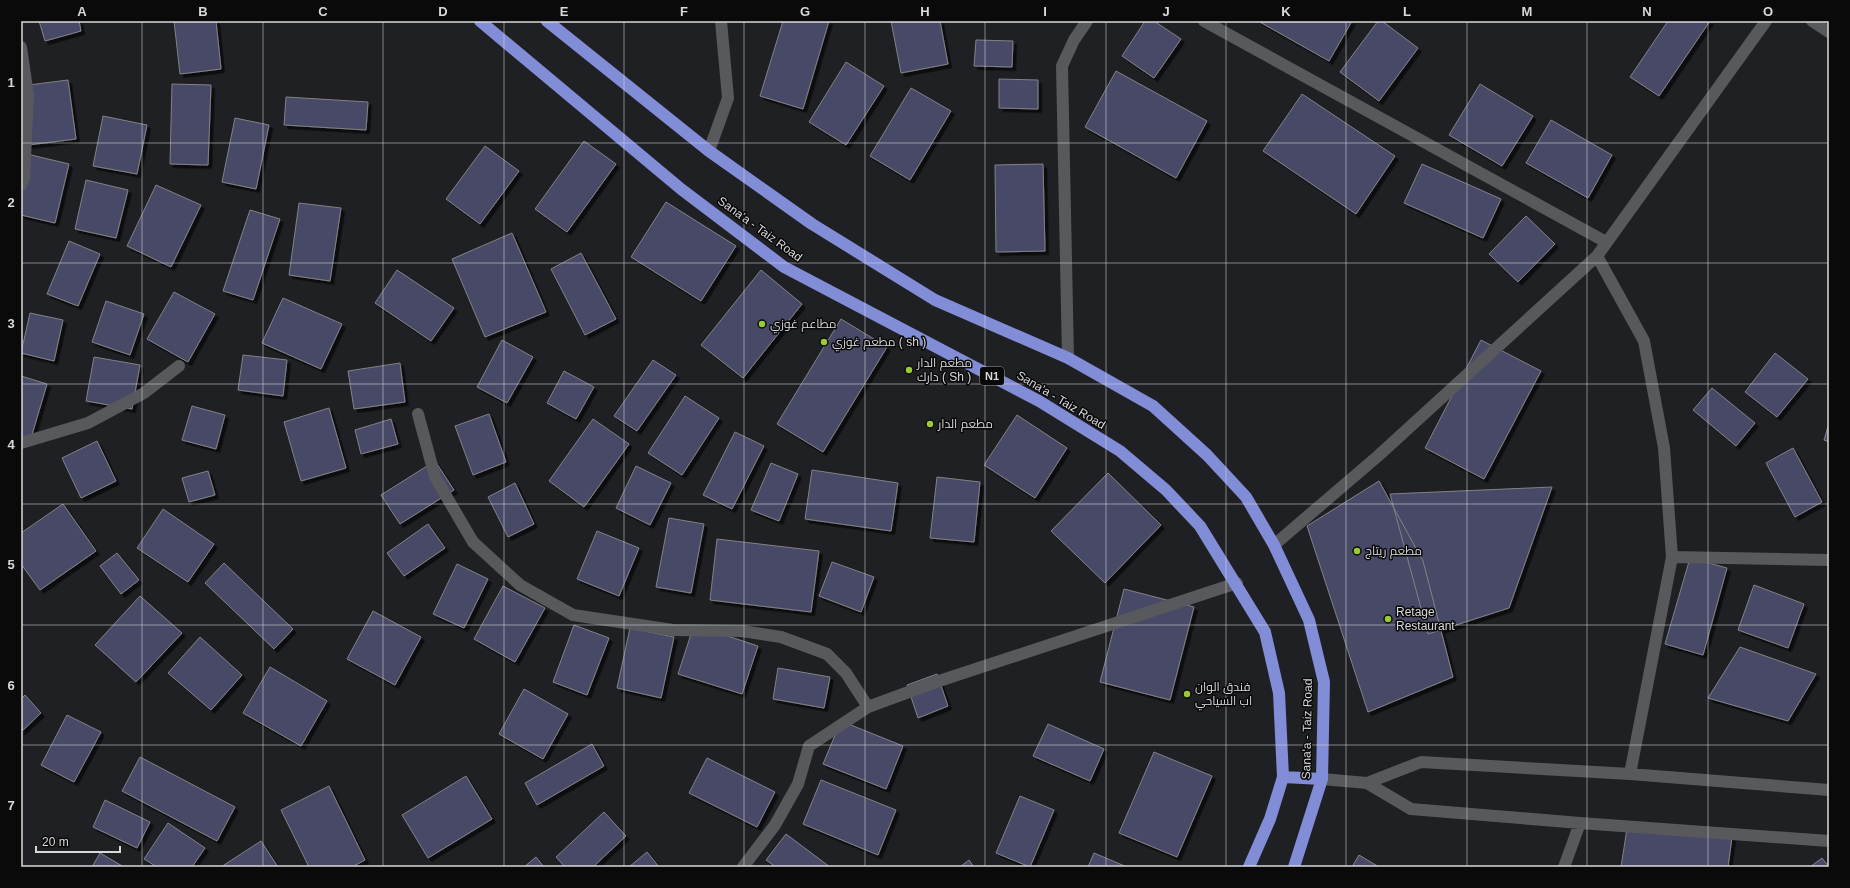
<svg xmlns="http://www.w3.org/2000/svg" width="1850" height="888" font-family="Arial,Cairo,sans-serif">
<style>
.building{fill:#464a66;stroke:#828286;filter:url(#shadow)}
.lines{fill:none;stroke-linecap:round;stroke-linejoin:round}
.minor{stroke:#58595d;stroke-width:12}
.highway{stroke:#828dd7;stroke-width:12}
.grid{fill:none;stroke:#d9d9db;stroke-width:1;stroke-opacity:0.55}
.poi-dot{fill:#99cb35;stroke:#0a0a0b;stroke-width:1.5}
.labels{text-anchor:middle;stroke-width:3;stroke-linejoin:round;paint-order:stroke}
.shield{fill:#0a0a0b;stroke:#9b9b9d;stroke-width:1}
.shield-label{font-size:11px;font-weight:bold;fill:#d9d9db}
.street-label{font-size:12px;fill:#d9d9db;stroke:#0a0a0b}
.poi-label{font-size:12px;fill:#d9d9db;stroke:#0a0a0b;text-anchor:start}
.neatline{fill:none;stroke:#d9d9db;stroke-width:1.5}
.grid-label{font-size:13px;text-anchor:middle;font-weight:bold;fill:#d9d9db}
</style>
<defs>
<filter id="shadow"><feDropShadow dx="3.5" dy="3.5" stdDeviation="0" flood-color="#0009"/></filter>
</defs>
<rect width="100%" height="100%" fill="#1f2023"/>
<!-- building -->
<path class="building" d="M39 21H79L81 31 45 41Z
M174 21H216L221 69 180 74Z
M783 21H829L803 109 760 96Z
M891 21H940L948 64 901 73Z
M1145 21H1154L1181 39 1154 78 1122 56Z
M1258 21H1352L1329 61Z
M1378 21H1382L1418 48 1379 101 1340 72Z
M1668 21H1710L1659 96 1630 77Z
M976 40 1013 41 1012 67 974 66Z
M846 62 884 86 846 145 809 122Z
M1116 71 1207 121 1176 178 1085 127Z
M999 79 1038 80V109L999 108Z
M68 80 76 139 28 145 21 86Z
M172 84 211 85 208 165 170 164Z
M1480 84 1533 116 1502 166 1449 135Z
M911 88 951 111 910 180 870 156Z
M1302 94 1395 156 1356 214 1263 151Z
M286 97 368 102 366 130 284 125Z
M103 116 147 125 137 174 93 166Z
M235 118 269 125 256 189 222 182Z
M1551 120 1612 155 1588 198 1526 163Z
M584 141 616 164 567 232 535 209Z
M485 146 519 171 480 224 446 199Z
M27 154 69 164 55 223 21 215V179Z
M1043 164 1045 251 996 252 995 165Z
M1422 164 1501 199 1483 238 1404 203Z
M86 180 128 190 116 238 75 229Z
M156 185 201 205 171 267 127 246Z
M666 202 736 246 701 301 631 257Z
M299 203 341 208 330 281 289 275Z
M250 210 280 219 253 300 223 291Z
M1526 216 1555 244 1518 282 1489 254Z
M512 233 546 312 485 337 452 259Z
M69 241 100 254 78 306 47 294Z
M581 253 616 319 585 335 551 269Z
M397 270 454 308 431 341 375 303Z
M761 270 802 304 743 378 701 345Z
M174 292 215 314 188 362 147 339Z
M283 298 342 324 321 369 262 343Z
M106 301 144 314 130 355 92 342Z
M30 313 63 320 54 361 21 353Z
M841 319 887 347 823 452 777 424Z
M502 340 533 357 507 403 477 387Z
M1481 340 1541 371 1484 479 1425 448Z
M1775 353 1808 379 1777 417 1745 392Z
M243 355 287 360 283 396 238 390Z
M94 357 140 365 132 409 86 401Z
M653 360 676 375 637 431 614 416Z
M400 363 405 402 354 409 348 371Z
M564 371 594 387 576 419 547 403Z
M21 376 47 384 31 438 21 436Z
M1712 388 1755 423 1736 446 1693 410Z
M685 396 719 418 682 475 648 453Z
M192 406 225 415 216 449 182 440Z
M329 408 346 468 301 481 284 422Z
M489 414 506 462 473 475 455 426Z
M1017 415 1067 448 1035 498 984 465Z
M391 419 398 444 361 454 355 430Z
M593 419 629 444 584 507 549 481Z
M1829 423V442L1824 440Z
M735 432 764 446 732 509 703 495Z
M97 441 116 481 81 498 62 458Z
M1793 448 1822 502 1795 517 1766 463Z
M435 461 454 490 400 524 381 495Z
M771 463 798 474 779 521 751 510Z
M636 466 671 483 650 525 616 508Z
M812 470 898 483 891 531 805 519Z
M208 471 215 495 189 502 182 478Z
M1108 473 1161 525 1105 583 1051 531Z
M937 477 980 482 974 542 930 538Z
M1379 481 1423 561 1453 677 1368 712 1307 526Z
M515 483 534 524 508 537 488 497Z
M1552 487 1509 608 1428 634 1390 494Z
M63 504 96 551 40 590 21 564V533Z
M163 509 214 544 188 582 137 548Z
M669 518 704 524 691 593 656 587Z
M428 524 445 548 404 576 387 553Z
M597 531 639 548 619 596 577 579Z
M717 539 819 551 811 612 710 600Z
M117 553 139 580 121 594 100 566Z
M1690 558 1727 568 1703 655 1665 644Z
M832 562 874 577 861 612 819 596Z
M224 563 293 629 274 649 205 583Z
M457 564 488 579 464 628 433 614Z
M1754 585 1804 604 1788 648 1738 630Z
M503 586 545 608 515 662 474 639Z
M1124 589 1194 607 1170 700 1100 682Z
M140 596 182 633 136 682 95 645Z
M373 611 421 637 395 685 347 659Z
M574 625 609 638 587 695 553 682Z
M694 625 758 646 742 694 678 674Z
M630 628 674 637 661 698 617 688Z
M200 637 242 675 211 710 168 673Z
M1740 647 1816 674 1788 721 1708 698Z
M270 667 327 701 301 746 243 713Z
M778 668 830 677 824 708 773 699Z
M937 674 948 706 918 718 907 685Z
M524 689 568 714 543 759 499 734Z
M25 695 41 713 21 732V699Z
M67 715 101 732 74 782 41 765Z
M841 721 903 746 886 789 823 764Z
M1048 724 1104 749 1090 781 1033 756Z
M592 744 604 766 537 805 525 783Z
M1154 752 1212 776 1177 857 1119 833Z
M140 757 235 807 217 841 122 791Z
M707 758 775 792 757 827 689 793Z
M466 776 492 819 428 858 402 815Z
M821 780 896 810 878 855 803 824Z
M329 786 365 860 352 867H309L281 810Z
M1020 796 1054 810 1030 867 996 853Z
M105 800 150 822 137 848 93 827Z
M604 812 626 836 593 867H565L556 857Z
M1628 822 1732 837 1728 867H1621Z
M168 823 205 848 192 867H157L144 859Z
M786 834 830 867H776L766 860Z
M261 841 278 867H221Z
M647 852 659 867H629Z
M100 853 124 867H92Z
M1094 853 1127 867H1088Z
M1359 855 1379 867H1352Z
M536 857 544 867H524Z
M1822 858 1829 867H1810Z
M969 860 974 867H960Z"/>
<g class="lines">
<!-- minor -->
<path class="minor" d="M1204 21 1606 242
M1812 21 1829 32
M21 47 28 95 24 179 21 185
M709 151 728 98 721 21
M1597 256 1644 341 1664 448 1672 557 1630 774
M1068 358 1062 66 1074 40 1087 21
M418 414 435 477 473 542 520 585 573 615 673 630 742 631 781 637 827 654 846 673 868 707
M21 443 88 423 144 393 179 366
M1274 545 1378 456 1597 256 1766 21
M1672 557 1829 560
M1322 779 1367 783 1421 762 1630 774 1829 790
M1367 783 1411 809 1580 823 1829 841
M743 867 775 825 798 784 809 746 868 707 933 683 1237 583
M1564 867 1580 823"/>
<!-- highway -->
<path class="highway" d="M480 21 681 189 784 267 1039 401 1120 451 1166 490 1200 526 1265 632 1279 693 1283 777 1270 819 1249 867
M547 21 709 151 812 224 935 300 1068 358 1153 406 1207 455 1246 497 1274 545 1309 620 1324 682 1322 779 1294 867
M1283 777 1322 779"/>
</g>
<!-- grid -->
<path class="grid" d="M142 21V867M263 21V867M383 21V867M504 21V867M624 21V867M744 21V867M865 21V867M985 21V867M1106 21V867M1226 21V867M1346 21V867M1467 21V867M1587 21V867M1708 21V867M21 143H1829M21 263H1829M21 384H1829M21 504H1829M21 625H1829M21 745H1829"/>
<!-- markers -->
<g class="poi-dot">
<circle cx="762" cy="324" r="4"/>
<circle cx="824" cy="342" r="4"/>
<circle cx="909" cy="370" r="4"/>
<circle cx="930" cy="424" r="4"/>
<circle cx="1357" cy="551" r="4"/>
<circle cx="1388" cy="619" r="4"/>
<circle cx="1187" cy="694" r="4"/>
</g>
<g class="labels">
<!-- shield labels -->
<rect class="shield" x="980" y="367" width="24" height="18" rx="3"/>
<g class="shield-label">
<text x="992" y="380">N1</text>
</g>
<!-- street labels -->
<g class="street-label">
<text transform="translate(760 229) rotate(36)" y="4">Sana'a - Taiz Road</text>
<text transform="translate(1061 400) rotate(31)" y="4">Sana'a - Taiz Road</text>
<text transform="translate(1307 729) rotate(-89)" y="4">Sana'a - Taiz Road</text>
</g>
<!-- poi labels -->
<g class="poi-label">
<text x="770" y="328">مطاعم غوزي</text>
<text x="832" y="346">مطعم غوزي ( sh )</text>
<text x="917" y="367">مطعم الدار<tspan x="917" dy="14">دارك ( Sh )</tspan></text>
<text x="938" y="428">مطعم الدار</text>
<text x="1365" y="555">مطعم ريتاج</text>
<text x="1396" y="616">Retage<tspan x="1396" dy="14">Restaurant</tspan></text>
<text x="1195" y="691">فندق الوان<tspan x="1195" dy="14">اب السياحي</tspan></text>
</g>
</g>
<!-- border -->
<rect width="1850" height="888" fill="none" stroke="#0a0a0b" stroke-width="44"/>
<!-- scale -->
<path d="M36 846v6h84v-6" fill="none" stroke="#d9d9db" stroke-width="2"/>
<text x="42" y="846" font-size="12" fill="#d9d9db" stroke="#0a0a0b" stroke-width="3" paint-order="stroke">20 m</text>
<rect x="22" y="22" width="1806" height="844" class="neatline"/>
<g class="grid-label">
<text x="82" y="16">A</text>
<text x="203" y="16">B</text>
<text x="323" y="16">C</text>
<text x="443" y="16">D</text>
<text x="564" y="16">E</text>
<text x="684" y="16">F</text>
<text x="805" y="16">G</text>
<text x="925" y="16">H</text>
<text x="1045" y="16">I</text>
<text x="1166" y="16">J</text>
<text x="1286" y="16">K</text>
<text x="1407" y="16">L</text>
<text x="1527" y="16">M</text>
<text x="1647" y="16">N</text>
<text x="1768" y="16">O</text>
<text x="11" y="87">1</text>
<text x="11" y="207">2</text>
<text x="11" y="328">3</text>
<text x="11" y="449">4</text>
<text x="11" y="569">5</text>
<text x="11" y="690">6</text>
<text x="11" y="810">7</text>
</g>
</svg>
